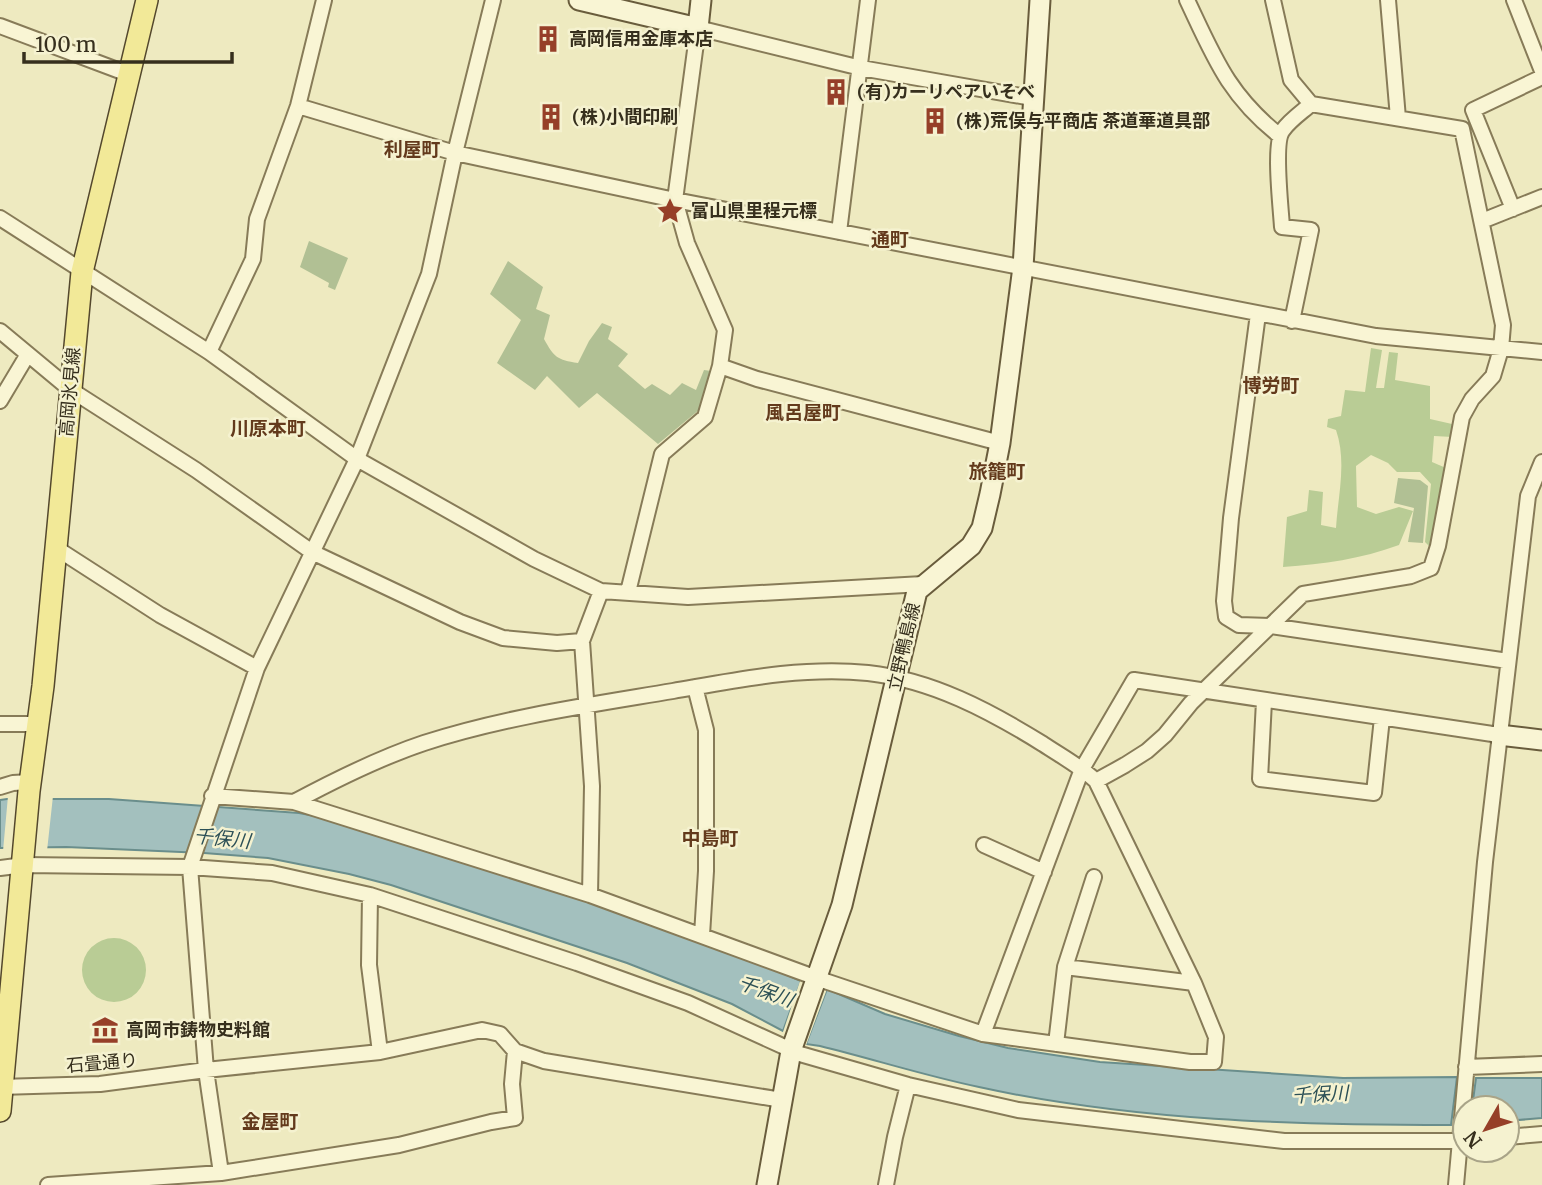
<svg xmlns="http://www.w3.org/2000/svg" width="1542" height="1185" font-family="Merriweather,'Noto Sans JP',serif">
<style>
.green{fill:#b9cc95}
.cemetery{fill:#b1c094}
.water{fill:#a3c0be;stroke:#6a8e8c;stroke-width:2}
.pier{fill:#eeeac0}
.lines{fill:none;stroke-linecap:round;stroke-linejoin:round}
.street-casing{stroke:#877b58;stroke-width:18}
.secondary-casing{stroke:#695c3c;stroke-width:23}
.primary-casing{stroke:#54482d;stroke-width:24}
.street{stroke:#f9f5d4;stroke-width:14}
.secondary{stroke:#f9f5d4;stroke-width:19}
.primary{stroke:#f2e998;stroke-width:21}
.labels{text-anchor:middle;stroke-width:5;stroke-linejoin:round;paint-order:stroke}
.poi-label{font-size:18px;font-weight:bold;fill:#362f1d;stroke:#f5f2d0;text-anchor:start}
.street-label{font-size:18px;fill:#362f1d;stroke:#f5f2d0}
.neighbourhood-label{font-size:19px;font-weight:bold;fill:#633a1c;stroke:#f5f2d0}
.water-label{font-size:19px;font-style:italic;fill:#2c5056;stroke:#f5f2d0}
</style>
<rect width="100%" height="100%" fill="#eeeac0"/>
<!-- green -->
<path class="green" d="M1371 348 1382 350 1376 388H1384L1389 352 1398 353 1395 380 1430 386V419L1452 424 1453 437 1434 436 1432 462 1446 468 1435 542 1429 546 1425 542 1431 484 1420 472H1397L1388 463 1371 455 1356 466 1357 507 1376 514 1399 507 1413 511 1399 545C1361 559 1324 564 1283 567L1287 517 1307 511 1309 490 1323 492 1321 525 1336 528C1338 495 1347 462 1336 430L1327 427 1328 419 1341 416 1345 390 1365 392Z
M82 970a32 32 0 1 1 64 0a32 32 0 1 1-64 0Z"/>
<!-- cemetery -->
<path class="cemetery" d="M309 241 348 258 335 290 328 287 329 283 300 267Z
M508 261 543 287 536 309 550 315 544 339C554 357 557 360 578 363L589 341 602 323 612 327 608 339 628 354 618 366 645 389 652 384 670 395 682 383 696 390 704 370 711 371 699 410 658 444 597 393 579 408 547 376 535 390 497 363 521 320 490 294Z
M1398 478 1420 480 1428 486 1423 543 1408 542 1414 508 1394 503Z"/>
<!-- water -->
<path class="water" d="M7 799H109L299 813 336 820C492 870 650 916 801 981L783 1031 732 1004 627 963 391 885 349 874 268 858 204 853 66 847 0 848V800Z
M827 989 885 1014 959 1036 1008 1048 1100 1062 1343 1078 1457 1077 1451 1125C1294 1125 1134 1121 979 1087 926 1076 873 1059 820 1046L806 1044Z
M1476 1078H1542V1118L1507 1121V1108H1472Z"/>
<!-- pier -->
<path class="pier" d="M8 796H53L47 851H3Z
M801 978 804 982 787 1033 782 1035Z
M823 987 827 989 805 1048 803 1044Z"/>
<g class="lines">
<defs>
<path id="street" d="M1187 0C1214 57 1228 95 1280 136
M1388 0 1398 118
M1514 0 1542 71
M0 26 128 74
M298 106 455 153 675 200 1376 336 1542 352
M1513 209 1473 110 1542 77
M0 218 209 352 357 459 534 559 601 591 688 597 923 584
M1482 221 1542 197
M839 232 868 0
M1258 314 1231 518 1224 601 1226 617 1239 625 1270 626 1508 661
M1292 321 1311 230 1282 227C1281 209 1273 142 1283 130 1290 120 1302 112 1311 104
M0 331 71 390 196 470 312 552 460 622 503 638 557 643 582 641
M209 352 253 259 257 219 298 106 324 0
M720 366 757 379 1000 443
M0 401 28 354
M56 548 160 615 257 668
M628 592 662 454 705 417 720 366 725 330 687 243 675 200 698 28 861 68 1032 98
M695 687 706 730V871L702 935
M1264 701 1260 779 1374 793 1382 718
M0 724H38
M1096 781 1194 983
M0 787 13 783 30 782
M212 796 294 802 590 895 825 981 983 1034 1190 1062H1214L1216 1037 1194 983 1065 967
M294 802C335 780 379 758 424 743 504 717 590 705 673 691 737 680 803 666 868 673 932 680 990 711 1043 744 1061 756 1080 766 1096 781L1125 765 1147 751 1165 735 1191 703 1303 594 1411 576 1431 568 1438 546 1462 417 1472 399 1493 376 1501 349 1503 325 1462 129 1311 104 1291 80 1273 0
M984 845 1044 872
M0 868 24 865 190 867 272 873 370 895 577 963 688 1003 800 1054 908 1085 1018 1110 1284 1141H1465
M370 895 369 965 380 1052
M590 895 592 786 582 641 601 591
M983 1034 1082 769 1134 680 1499 735
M1056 1044 1065 967 1094 877
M1466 1067 1542 1064
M0 1087 100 1084 206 1070 380 1052 482 1030 500 1034 515 1051 544 1061 782 1100
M1507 1137 1542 1134
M221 1173 206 1070 190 867 257 668 357 459 429 274 455 153 493 0
M48 1185 221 1173 399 1145 491 1122 515 1118 512 1084 515 1051
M886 1185 895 1137 908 1085
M1456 1185 1485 862 1528 496 1542 462"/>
<path id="secondary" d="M579 0 698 28 701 0
M1499 735 1542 740
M767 1185 791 1051 842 905 917 591 971 546 982 528 990 494 1000 443 1023 267 1040 0"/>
<path id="primary" d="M0 1111 29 791 43 686 82 272 147 0"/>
</defs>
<!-- street casing -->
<use href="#street" class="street-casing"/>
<!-- secondary casing -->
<use href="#secondary" class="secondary-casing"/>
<!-- primary casing -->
<use href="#primary" class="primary-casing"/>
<!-- street -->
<use href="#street" class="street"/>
<!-- secondary -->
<use href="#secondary" class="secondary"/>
<!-- primary -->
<use href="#primary" class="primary"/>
</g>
<!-- icons -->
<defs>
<symbol id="building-bare" viewBox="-9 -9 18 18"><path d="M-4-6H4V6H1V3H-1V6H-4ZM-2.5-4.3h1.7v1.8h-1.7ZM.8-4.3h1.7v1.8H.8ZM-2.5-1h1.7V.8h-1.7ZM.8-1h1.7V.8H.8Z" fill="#963f28" stroke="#f5f2d0" stroke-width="2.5" paint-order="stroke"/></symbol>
<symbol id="sight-bare" viewBox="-9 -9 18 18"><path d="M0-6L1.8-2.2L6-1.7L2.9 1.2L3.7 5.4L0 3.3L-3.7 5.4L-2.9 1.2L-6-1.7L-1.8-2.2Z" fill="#963f28" stroke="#f5f2d0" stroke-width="2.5" paint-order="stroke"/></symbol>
<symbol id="museum-bare" viewBox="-9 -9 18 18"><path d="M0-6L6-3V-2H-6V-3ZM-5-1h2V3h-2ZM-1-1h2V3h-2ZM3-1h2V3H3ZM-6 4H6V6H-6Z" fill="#963f28" stroke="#f5f2d0" stroke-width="2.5" paint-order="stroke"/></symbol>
</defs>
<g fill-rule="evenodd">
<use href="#building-bare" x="529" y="20" width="38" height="38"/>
<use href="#building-bare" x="817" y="73" width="38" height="38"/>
<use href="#building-bare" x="532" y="98" width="38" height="38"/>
<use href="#building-bare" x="916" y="102" width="38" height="38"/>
<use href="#sight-bare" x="651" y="192" width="38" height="38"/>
<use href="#museum-bare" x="86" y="1011" width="38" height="38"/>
</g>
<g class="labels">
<!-- poi labels -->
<g class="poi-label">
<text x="569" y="45">高岡信用金庫本店</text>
<text x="857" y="98">(有)カーリペアいそべ</text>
<text x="572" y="123">(株)小間印刷</text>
<text x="956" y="127">(株)荒俣与平商店 茶道華道具部</text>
<text x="691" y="217">富山県里程元標</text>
<text x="126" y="1036">高岡市鋳物史料館</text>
</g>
<!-- street labels -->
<g class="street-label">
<text transform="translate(70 392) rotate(-85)" y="6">高岡氷見線</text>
<text transform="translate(904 647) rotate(-77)" y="6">立野鴨島線</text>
<text transform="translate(102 1063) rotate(-5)" y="6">石畳通り</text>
</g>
<!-- neighbourhood labels -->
<g class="neighbourhood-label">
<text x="412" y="156">利屋町</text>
<text x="890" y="246">通町</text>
<text x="1271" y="392">博労町</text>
<text x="803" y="419">風呂屋町</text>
<text x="268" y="435">川原本町</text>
<text x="997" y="478">旅籠町</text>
<text x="710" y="845">中島町</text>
<text x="270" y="1128">金屋町</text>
</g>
<!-- water labels -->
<g class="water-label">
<text transform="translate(222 838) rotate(6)" y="7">千保川</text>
<text transform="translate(766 991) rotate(20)" y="7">千保川</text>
<text transform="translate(1320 1094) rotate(-3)" y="7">千保川</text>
</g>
</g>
<!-- north arrow -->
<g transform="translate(1486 1129) rotate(231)"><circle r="33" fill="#f5f2d0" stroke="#a9a488" stroke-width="2"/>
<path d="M0-5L12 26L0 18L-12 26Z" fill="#963f28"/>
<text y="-10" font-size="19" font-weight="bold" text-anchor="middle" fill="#362f1d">N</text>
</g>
<!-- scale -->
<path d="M24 52v10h208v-10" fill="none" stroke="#362f1d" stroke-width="3.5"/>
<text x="35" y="52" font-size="21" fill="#362f1d" stroke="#f5f2d0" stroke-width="5" paint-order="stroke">100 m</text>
</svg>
